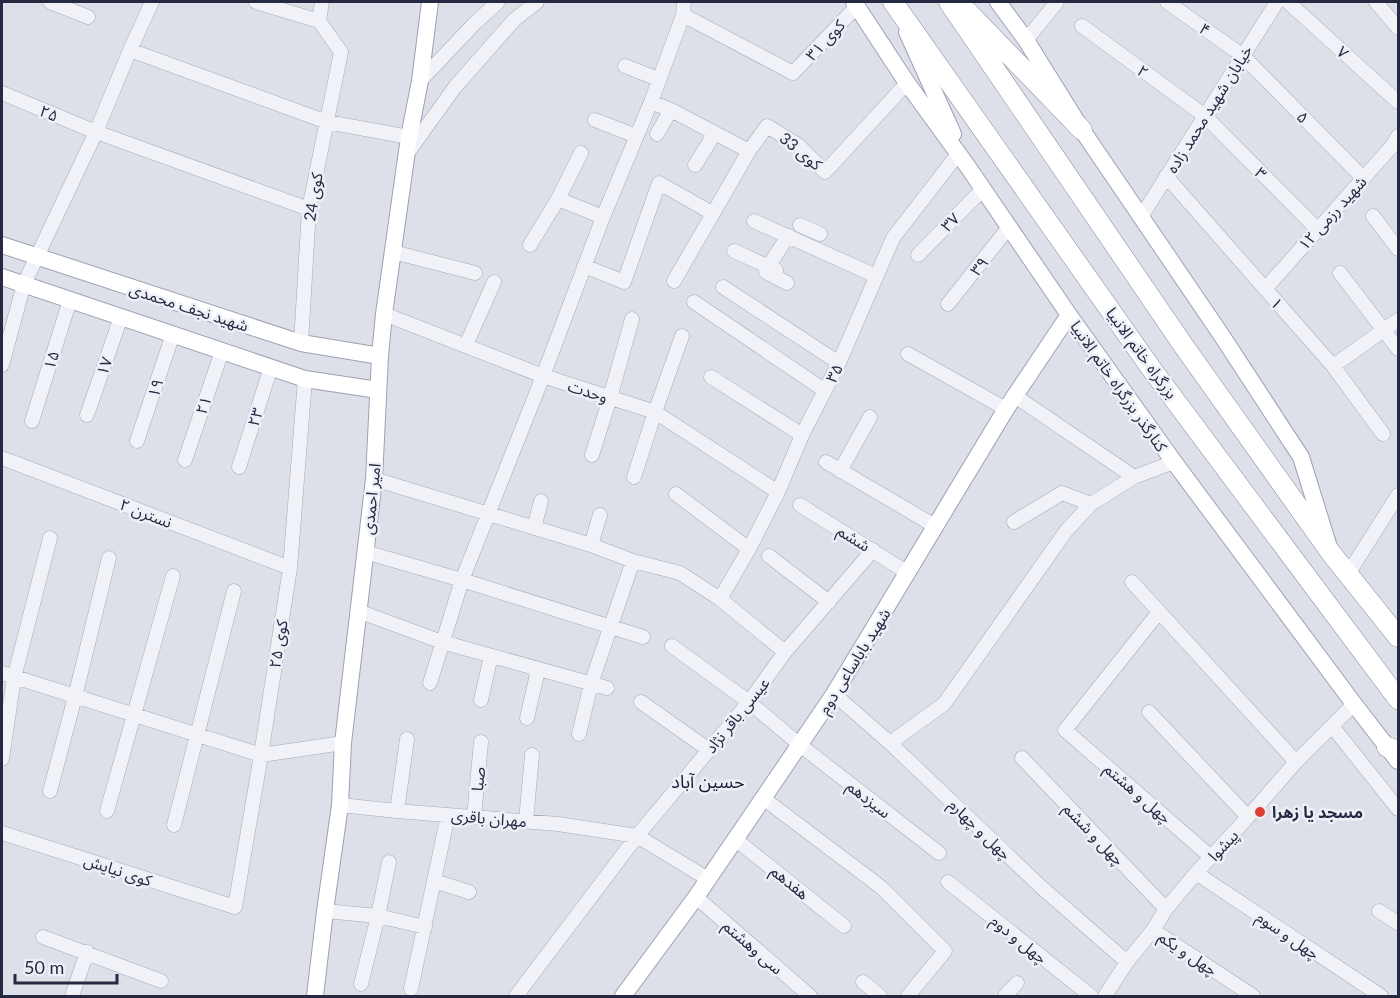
<svg xmlns="http://www.w3.org/2000/svg" width="1400" height="998" font-family="Lato,'Noto Sans Arabic',sans-serif">
<style>
.lines{fill:none;stroke-linecap:round;stroke-linejoin:round}
.minor-casing{stroke:#a6a9b7;stroke-width:15}
.major-casing{stroke:#9ca1b6;stroke-width:18}
.highway-casing{stroke:#8489a2;stroke-width:21}
.minor{stroke:#f1f2f7;stroke-width:14}
.major{stroke:#fff;stroke-width:16}
.highway{stroke:#fff;stroke-width:20}
.poi-dot{fill:#dd3f35;stroke:#eef0f7;stroke-width:2}
.labels{text-anchor:middle;stroke-width:5;stroke-linejoin:round;paint-order:stroke}
.street-label{font-size:16px;fill:#252a42;stroke:#eef0f7}
.poi-label{font-size:16px;font-weight:bold;fill:#252a42;stroke:#eef0f7;text-anchor:start}
.neighbourhood-label{font-size:18px;fill:#181b33;stroke:#eef0f7}
</style>
<rect width="100%" height="100%" fill="#dee0e9"/>
<g class="lines">
<defs>
<path id="minor" d="M50 2 88 17
M256 2 319 21
M1167 2 1243 56 1363 178
M1288 2 1398 102
M1376 2 1398 28
M683 15 793 73 857 6
M1082 26 1205 116 1317 229
M1026 40 1057 2
M130 50 327 122 409 137
M625 66 658 79
M420 81 475 23 498 2
M2 93 96 132 309 209
M651 102 671 110 749 151
M595 120 636 136
M657 134 671 110
M409 151 455 87 514 20 537 2
M695 165 715 133
M1166 176 1333 366 1383 434
M558 199 603 217
M1373 216 1398 249
M1141 217 1277 2
M754 221 876 276
M800 225 820 234
M530 245 558 199 581 153
M734 251 776 270
M393 252 475 273
M918 255 983 189
M584 266 624 282 659 183 712 213
M1340 273 1398 349
M674 281 749 151 767 126 798 145 825 172 907 83
M787 283 766 272 768 267 788 236
M723 287 839 363
M1265 289 1392 146 1398 136
M694 302 824 390
M948 304 1009 227
M384 314 543 376 655 412 778 492
M301 343 309 209 341 52 319 21 322 2
M466 345 494 282
M908 354 1006 409
M2 365 24 284 96 132 130 50 152 2
M1333 366 1398 320
M711 377 802 435
M1015 396 1134 477
M87 415 121 317
M32 421 70 300
M137 441 173 334
M592 455 610 398 632 319
M2 458 290 568
M185 460 222 351
M826 462 935 526
M239 467 271 367
M840 471 870 417
M634 477 655 412 682 336
M374 479 591 545 633 561 680 573 720 599 785 652
M676 494 749 549
M800 505 908 573
M1014 522 1062 493 1091 504
M534 528 541 501
M591 545 600 515
M365 552 462 580 643 637
M769 556 829 602
M1348 574 1398 495
M1132 582 1296 762
M720 599 749 549 778 492 802 435 839 363 893 238 958 154
M358 611 442 642 607 688
M1159 612 1065 730 1211 857
M672 646 749 702 800 745 939 853
M2 673 261 755 343 743
M430 683 462 580 543 376 603 217 651 102 683 15 684 2
M834 694 890 743 1040 886 1127 962
M481 700 491 656
M641 702 709 750
M1149 712 1248 817
M527 718 538 670
M1332 726 1398 809
M579 734 591 684 633 561
M890 743 944 704 1066 531 1091 504 1134 477 1174 462
M1022 758 1166 909
M2 759 14 678 50 538
M50 791 75 697 109 558
M763 798 882 888 945 951 908 996
M340 805 397 811 558 824 637 836 708 879
M107 811 173 576
M397 811 407 739
M474 817 481 742
M526 821 532 755
M174 825 234 591
M2 833 235 907 261 755 290 568 305 379
M735 839 844 926
M1196 873 1381 996
M434 881 469 892
M948 882 1091 996
M696 897 810 996
M325 911 378 916 425 927
M1379 911 1398 923
M1153 930 1253 996
M43 937 161 981
M863 982 880 996
M361 984 378 916 389 862
M411 989 448 815
M72 996 87 952
M516 996 637 836 749 702 785 652 873 550
M1005 996 1017 983
M1105 996 1127 962 1153 930 1166 909 1196 873 1248 817 1296 762 1354 704"/>
<path id="major" d="M854 2 907 83 968 167 1069 315 1174 462 1354 704 1398 761
M998 2 1026 40 1082 130 1222 336 1301 457 1328 544
M907 32 953 134
M2 245 301 343 380 356
M2 277 305 379 378 390
M315 996 325 911 340 805 343 743 374 479 380 356 384 314 409 137 420 81 430 2
M623 996 696 897 834 694 1006 409 1069 315"/>
<path id="highway" d="M893 2 1153 371 1398 699
M949 2 1183 345 1331 553 1398 637
M967 11 1082 130
M1387 747 1398 751"/>
</defs>
<!-- minor casing -->
<use href="#minor" class="minor-casing"/>
<!-- major casing -->
<use href="#major" class="major-casing"/>
<!-- highway casing -->
<use href="#highway" class="highway-casing"/>
<!-- minor -->
<use href="#minor" class="minor"/>
<!-- major -->
<use href="#major" class="major"/>
<!-- highway -->
<use href="#highway" class="highway"/>
</g>
<!-- markers -->
<circle class="poi-dot" cx="1260" cy="812" r="6"/>
<g class="labels">
<!-- street labels -->
<g class="street-label">
<text transform="translate(1205 29) rotate(36)" y="6">۴</text>
<text transform="translate(825 40) rotate(-47)" y="6">کوی ۳۱</text>
<text transform="translate(1343 52) rotate(42)" y="6">۷</text>
<text transform="translate(1143 71) rotate(36)" y="6">۲</text>
<text transform="translate(1209 109) rotate(-58)" y="6">خیابان شهید محمد زاده</text>
<text transform="translate(49 113) rotate(23)" y="6">۲۵</text>
<text transform="translate(1303 117) rotate(46)" y="6">۵</text>
<text transform="translate(801 151) rotate(39)" y="6">کوی 33</text>
<text transform="translate(1261 173) rotate(45)" y="6">۳</text>
<text transform="translate(313 197) rotate(-81)" y="6">کوی 24</text>
<text transform="translate(1332 213) rotate(-48)" y="6">شهید رزمی ۱۲</text>
<text transform="translate(950 222) rotate(-45)" y="6">۳۷</text>
<text transform="translate(979 266) rotate(-52)" y="6">۳۹</text>
<text transform="translate(1277 303) rotate(49)" y="6">۱</text>
<text transform="translate(189 307) rotate(18)" y="6">شهید نجف محمدی</text>
<text transform="translate(1142 353) rotate(54)" y="6">بزرگراه خاتم الانبیا</text>
<text transform="translate(51 360) rotate(-73)" y="6">۱۵</text>
<text transform="translate(104 366) rotate(-71)" y="6">۱۷</text>
<text transform="translate(834 373) rotate(-63)" y="6">۳۵</text>
<text transform="translate(1119 386) rotate(55)" y="6">کنارگذر بزرگراه خاتم الانبیا</text>
<text transform="translate(155 388) rotate(-72)" y="6">۱۹</text>
<text transform="translate(588 391) rotate(18)" y="6">وحدت</text>
<text transform="translate(203 405) rotate(-71)" y="6">۲۱</text>
<text transform="translate(255 417) rotate(-72)" y="6">۲۳</text>
<text transform="translate(371 499) rotate(-84)" y="6">امیر احمدی</text>
<text transform="translate(146 513) rotate(21)" y="6">نسترن ۲</text>
<text transform="translate(854 538) rotate(32)" y="6">ششم</text>
<text transform="translate(278 644) rotate(-81)" y="6">کوی ۲۵</text>
<text transform="translate(854 661) rotate(-58)" y="6">شهید باباساعی دوم</text>
<text transform="translate(737 715) rotate(-51)" y="6">عیسی باقر نژاد</text>
<text transform="translate(478 779) rotate(-84)" y="6">صبا</text>
<text transform="translate(1138 793) rotate(41)" y="6">چهل و هشتم</text>
<text transform="translate(869 799) rotate(38)" y="6">سیزدهم</text>
<text transform="translate(489 818) rotate(5)" y="6">مهران باقری</text>
<text transform="translate(980 829) rotate(44)" y="6">چهل و چهارم</text>
<text transform="translate(1094 834) rotate(46)" y="6">چهل و ششم</text>
<text transform="translate(1223 845) rotate(-47)" y="6">پیشوا</text>
<text transform="translate(118 870) rotate(18)" y="6">کوی نیایش</text>
<text transform="translate(790 882) rotate(39)" y="6">هفدهم</text>
<text transform="translate(1288 935) rotate(34)" y="6">چهل و سوم</text>
<text transform="translate(1019 939) rotate(39)" y="6">چهل و دوم</text>
<text transform="translate(753 947) rotate(41)" y="6">سی وهشتم</text>
<text transform="translate(1188 953) rotate(34)" y="6">چهل و یکم</text>
</g>
<!-- poi labels -->
<g class="poi-label">
<text x="1272" y="818">مسجد یا زهرا</text>
</g>
<!-- neighbourhood labels -->
<g class="neighbourhood-label">
<text x="708" y="788">حسین آباد</text>
</g>
</g>
<!-- border -->
<rect width="1400" height="998" fill="none" stroke="#252a42" stroke-width="6"/>
<!-- scale -->
<path d="M15 974v9h102v-9" fill="none" stroke="#252a42" stroke-width="3"/>
<text x="24" y="974" font-size="18" fill="#252a42" stroke="#eef0f7" stroke-width="4.5" paint-order="stroke">50 m</text>
</svg>
